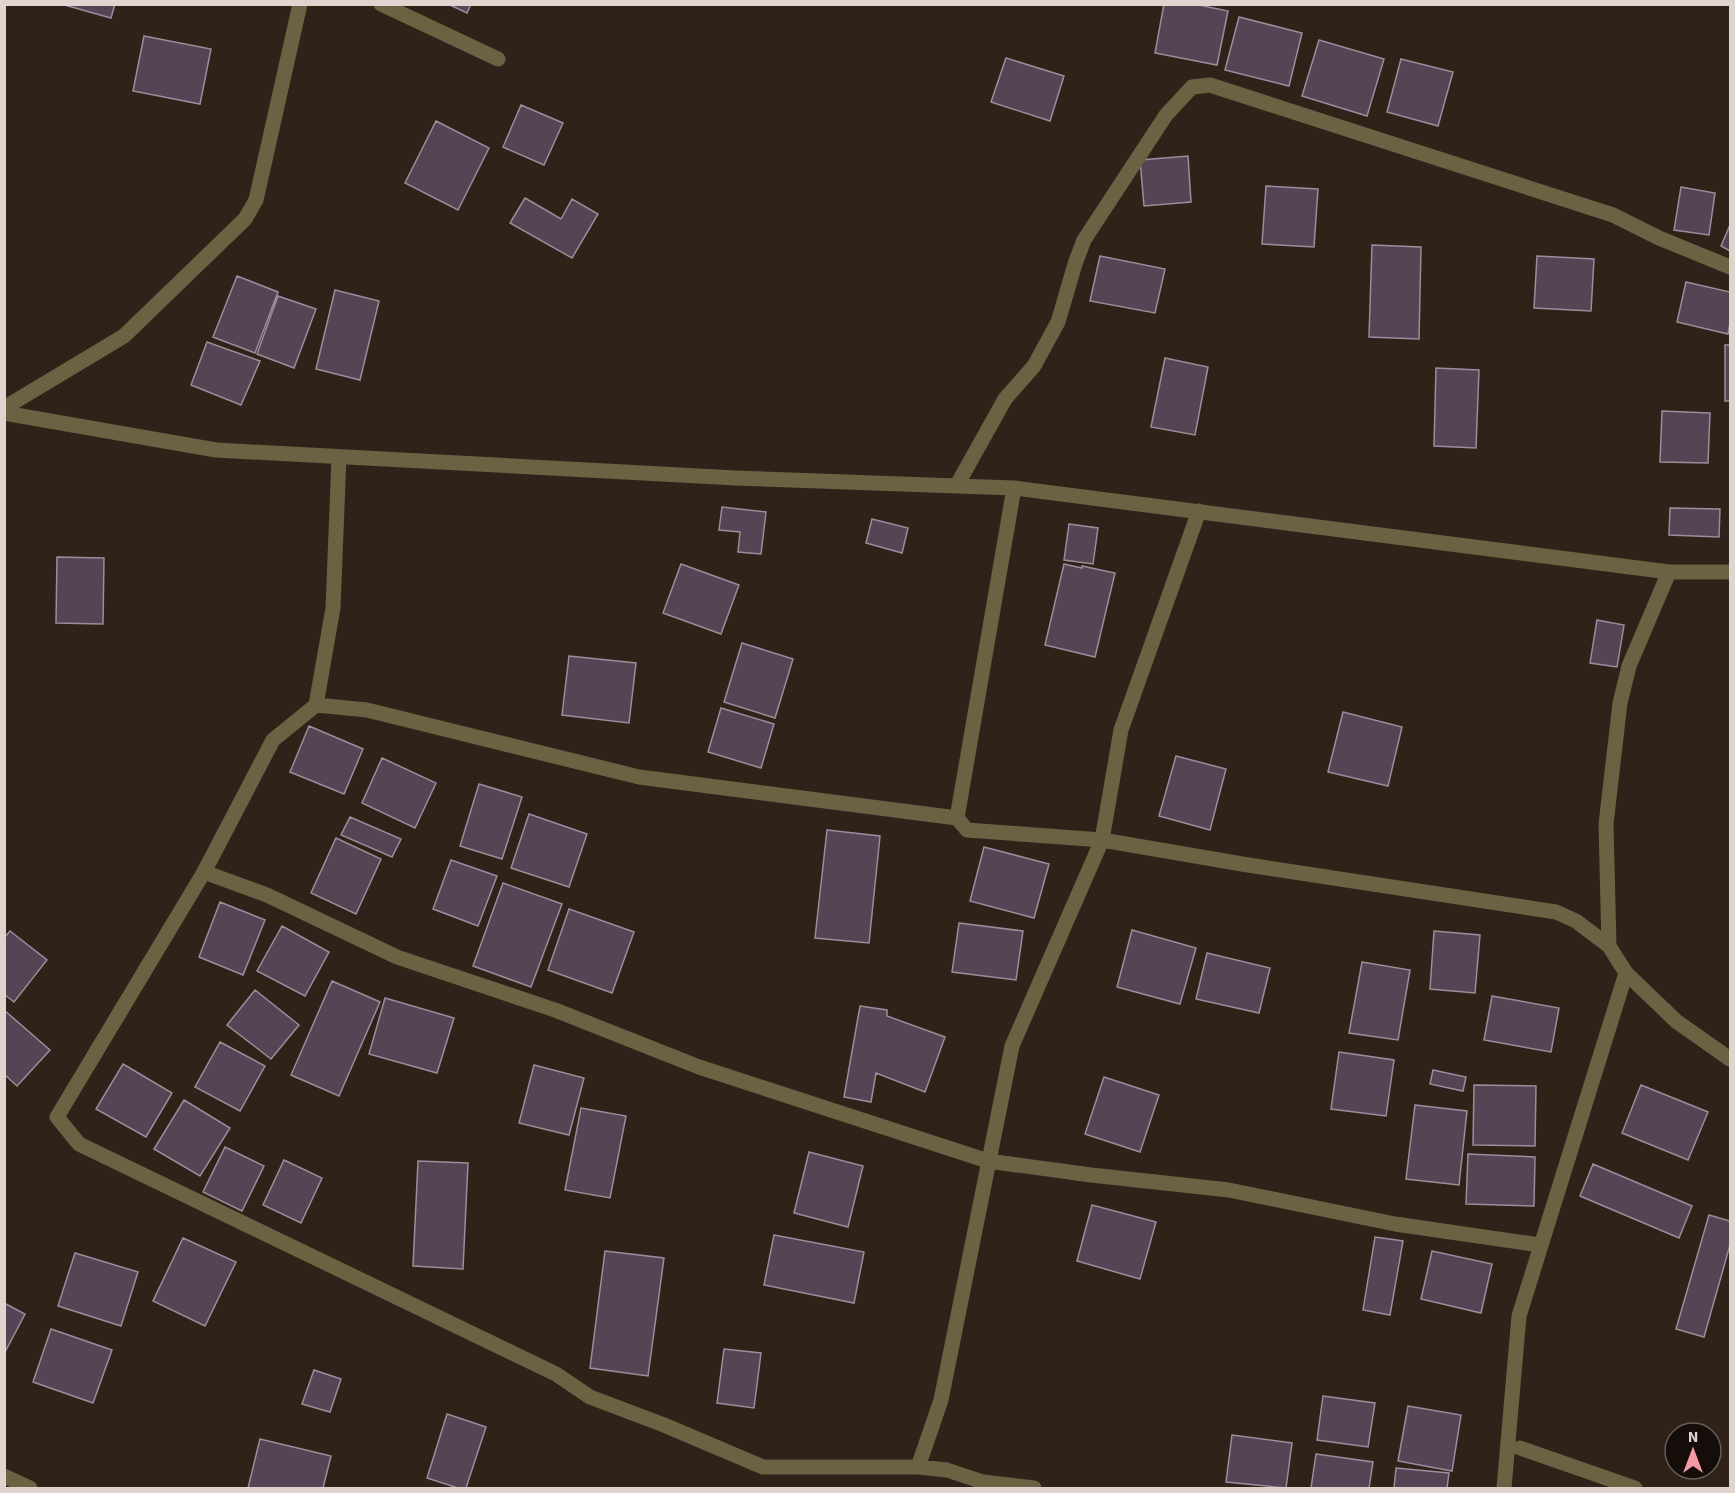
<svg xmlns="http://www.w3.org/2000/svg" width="1735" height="1493" font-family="'Source Sans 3',sans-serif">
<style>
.building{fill:#534553;stroke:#9b8d9c;stroke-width:1.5}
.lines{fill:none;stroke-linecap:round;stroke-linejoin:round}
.minor{stroke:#6b6143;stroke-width:15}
</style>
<rect width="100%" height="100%" fill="#312219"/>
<!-- building -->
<path class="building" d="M61 4H115L111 18Z
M448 4H471L467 13Z
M1164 4H1194L1228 11 1217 65 1155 53Z
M1239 17 1302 33 1289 86 1225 70Z
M144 36 211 49 200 104 133 91Z
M1319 40 1384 59 1367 116 1302 96Z
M1006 58 1064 76 1050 121 991 102Z
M1401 59 1453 72 1438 126 1387 112Z
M521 105 563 123 544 165 503 147Z
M436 121 489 148 458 210 405 183Z
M1188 156 1191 202 1144 206 1140 160Z
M1266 186 1318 189 1314 247 1262 244Z
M1681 187 1715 193 1709 235 1674 230Z
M525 198 561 219 572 199 598 214 572 258 510 223Z
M1730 225V251L1721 246Z
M1372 245 1421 247 1419 339 1369 337Z
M1100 256 1165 269 1155 313 1090 301Z
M1537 256 1594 259 1591 311 1534 308Z
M237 276 278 292 255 353 213 337Z
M1686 282 1730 292V323L1728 334 1677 322Z
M335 290 379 301 360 380 316 369Z
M278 296 316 309 294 368 257 354Z
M207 342 260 361 241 405 191 385Z
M1725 345H1730V401H1725Z
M1165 358 1208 367 1195 435 1151 427Z
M1436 368 1479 370 1476 448 1434 446Z
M1662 411 1710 413 1708 463 1660 462Z
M722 507 766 512 761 554 738 552 740 532 719 530Z
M1670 508 1720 509 1719 537 1669 535Z
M872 519 908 528 902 553 866 543Z
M1069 524 1098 528 1093 564 1064 560Z
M57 557 104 558 103 624 56 623Z
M681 564 739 585 721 634 663 613Z
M1064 564 1082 568V566L1115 573 1095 657 1045 645Z
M1597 620 1624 625 1617 667 1590 663Z
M742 643 793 659 775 718 724 702Z
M569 656 636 663 629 723 562 715Z
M721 708 774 724 761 768 708 752Z
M1343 712 1402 727 1388 786 1328 772Z
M309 726 363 749 344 794 290 772Z
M1176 756 1226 769 1210 830 1159 816Z
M382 758 436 783 415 828 362 803Z
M479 784 522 797 502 859 460 846Z
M529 814 587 834 569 887 511 868Z
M350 817 401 839 392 857 341 835Z
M827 830 880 836 869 943 815 938Z
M336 838 381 859 356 914 311 893Z
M984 847 1049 864 1034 918 970 901Z
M451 860 497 876 478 926 433 909Z
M503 883 562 904 531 987 473 966Z
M220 902 265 920 243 975 199 957Z
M569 909 634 932 612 993 548 970Z
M959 923 1023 931 1016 980 952 972Z
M282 926 329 952 305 996 257 971Z
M1132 930 1196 948 1180 1004 1117 987Z
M10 931 47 960 14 1002 4 994V938Z
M1434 931 1480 935 1475 993 1430 989Z
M1207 953 1270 968 1259 1013 1196 999Z
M1362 962 1410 970 1398 1040 1349 1033Z
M332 981 380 1002 339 1096 291 1075Z
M255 990 299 1025 271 1059 227 1025Z
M1492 996 1559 1008 1551 1052 1484 1040Z
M385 998 454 1018 437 1073 369 1054Z
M860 1006 887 1010V1016L945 1037 925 1092 876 1073 871 1102 844 1097Z
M4 1010 50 1050 17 1086 4 1074Z
M220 1042 265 1066 240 1111 195 1087Z
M1339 1052 1394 1060 1386 1116 1331 1109Z
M123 1064 172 1093 146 1137 96 1109Z
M534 1065 584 1078 569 1135 519 1123Z
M1433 1070 1466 1077 1463 1091 1430 1084Z
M1104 1077 1159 1095 1140 1152 1085 1134Z
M1474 1085 1536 1086 1535 1146 1473 1145Z
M1641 1085 1708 1112 1688 1160 1622 1133Z
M184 1100 230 1128 200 1176 154 1149Z
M1415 1105 1467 1111 1459 1185 1406 1179Z
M581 1108 626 1116 610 1198 565 1190Z
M225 1147 264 1166 242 1211 203 1192Z
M809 1152 863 1166 848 1227 794 1213Z
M1468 1154 1535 1157 1534 1206 1466 1204Z
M284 1160 322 1178 301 1223 263 1205Z
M418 1161 468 1163 463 1269 413 1266Z
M1593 1164 1692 1206 1679 1238 1580 1196Z
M1092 1205 1156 1222 1140 1279 1077 1261Z
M1709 1215 1730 1221V1245L1704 1337 1676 1329Z
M774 1235 864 1252 854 1303 764 1285Z
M1375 1237 1403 1241 1390 1315 1363 1310Z
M183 1238 236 1262 205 1326 153 1301Z
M605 1251 664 1258 648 1376 590 1368Z
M1432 1251 1492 1264 1481 1313 1421 1299Z
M75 1253 138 1272 121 1326 58 1306Z
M4 1303 25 1314 4 1354Z
M51 1329 112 1350 93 1403 33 1382Z
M724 1349 761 1353 754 1408 717 1403Z
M314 1370 341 1379 330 1412 302 1404Z
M1323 1396 1375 1403 1368 1447 1317 1440Z
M1408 1406 1461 1415 1452 1471 1398 1461Z
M447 1414 486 1427 466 1488H458L427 1478Z
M1232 1435 1292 1443 1286 1488 1226 1482Z
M260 1439 331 1456 323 1488H248Z
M1316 1454 1373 1462 1369 1488H1311Z
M1396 1468 1449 1473 1447 1488H1394Z"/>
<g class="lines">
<!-- minor -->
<path class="minor" d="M381 4 498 59
M4 408 124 336 245 219 256 200 300 4
M4 413 216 450 736 478 1014 488 1669 572H1730
M339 457 333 608 316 705 273 740 204 872 57 1117 79 1144 556 1374 590 1397 664 1425 763 1467H918L947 1470 983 1482 1034 1488
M957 485 1005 399 1034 366 1058 322 1075 264 1084 240 1166 115 1192 87 1210 85 1613 215 1659 238 1730 267
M1014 488 957 818 967 830 1102 840 1248 865 1556 912 1576 921 1609 946
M316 705 367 710 639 777 957 818
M204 872 267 895 397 957 555 1010 699 1067 988 1161 1091 1175 1229 1190 1395 1224 1540 1245
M1626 973 1676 1021 1730 1059
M1520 1448 1635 1488
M918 1467 941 1400 1012 1046 1102 840 1121 730 1199 511
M4 1476 30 1488
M1504 1488 1519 1316 1626 973 1609 946 1606 824 1620 703 1629 666 1669 572"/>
</g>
<!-- border -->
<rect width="1735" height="1493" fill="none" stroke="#dfd4ce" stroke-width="12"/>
<!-- north arrow -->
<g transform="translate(1693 1451)"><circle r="28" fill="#140d09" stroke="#655d58" stroke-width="1.5"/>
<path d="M0-4.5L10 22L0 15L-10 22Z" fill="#f49aa5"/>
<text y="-9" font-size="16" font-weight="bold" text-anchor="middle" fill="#dfd4ce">N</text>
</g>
</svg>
